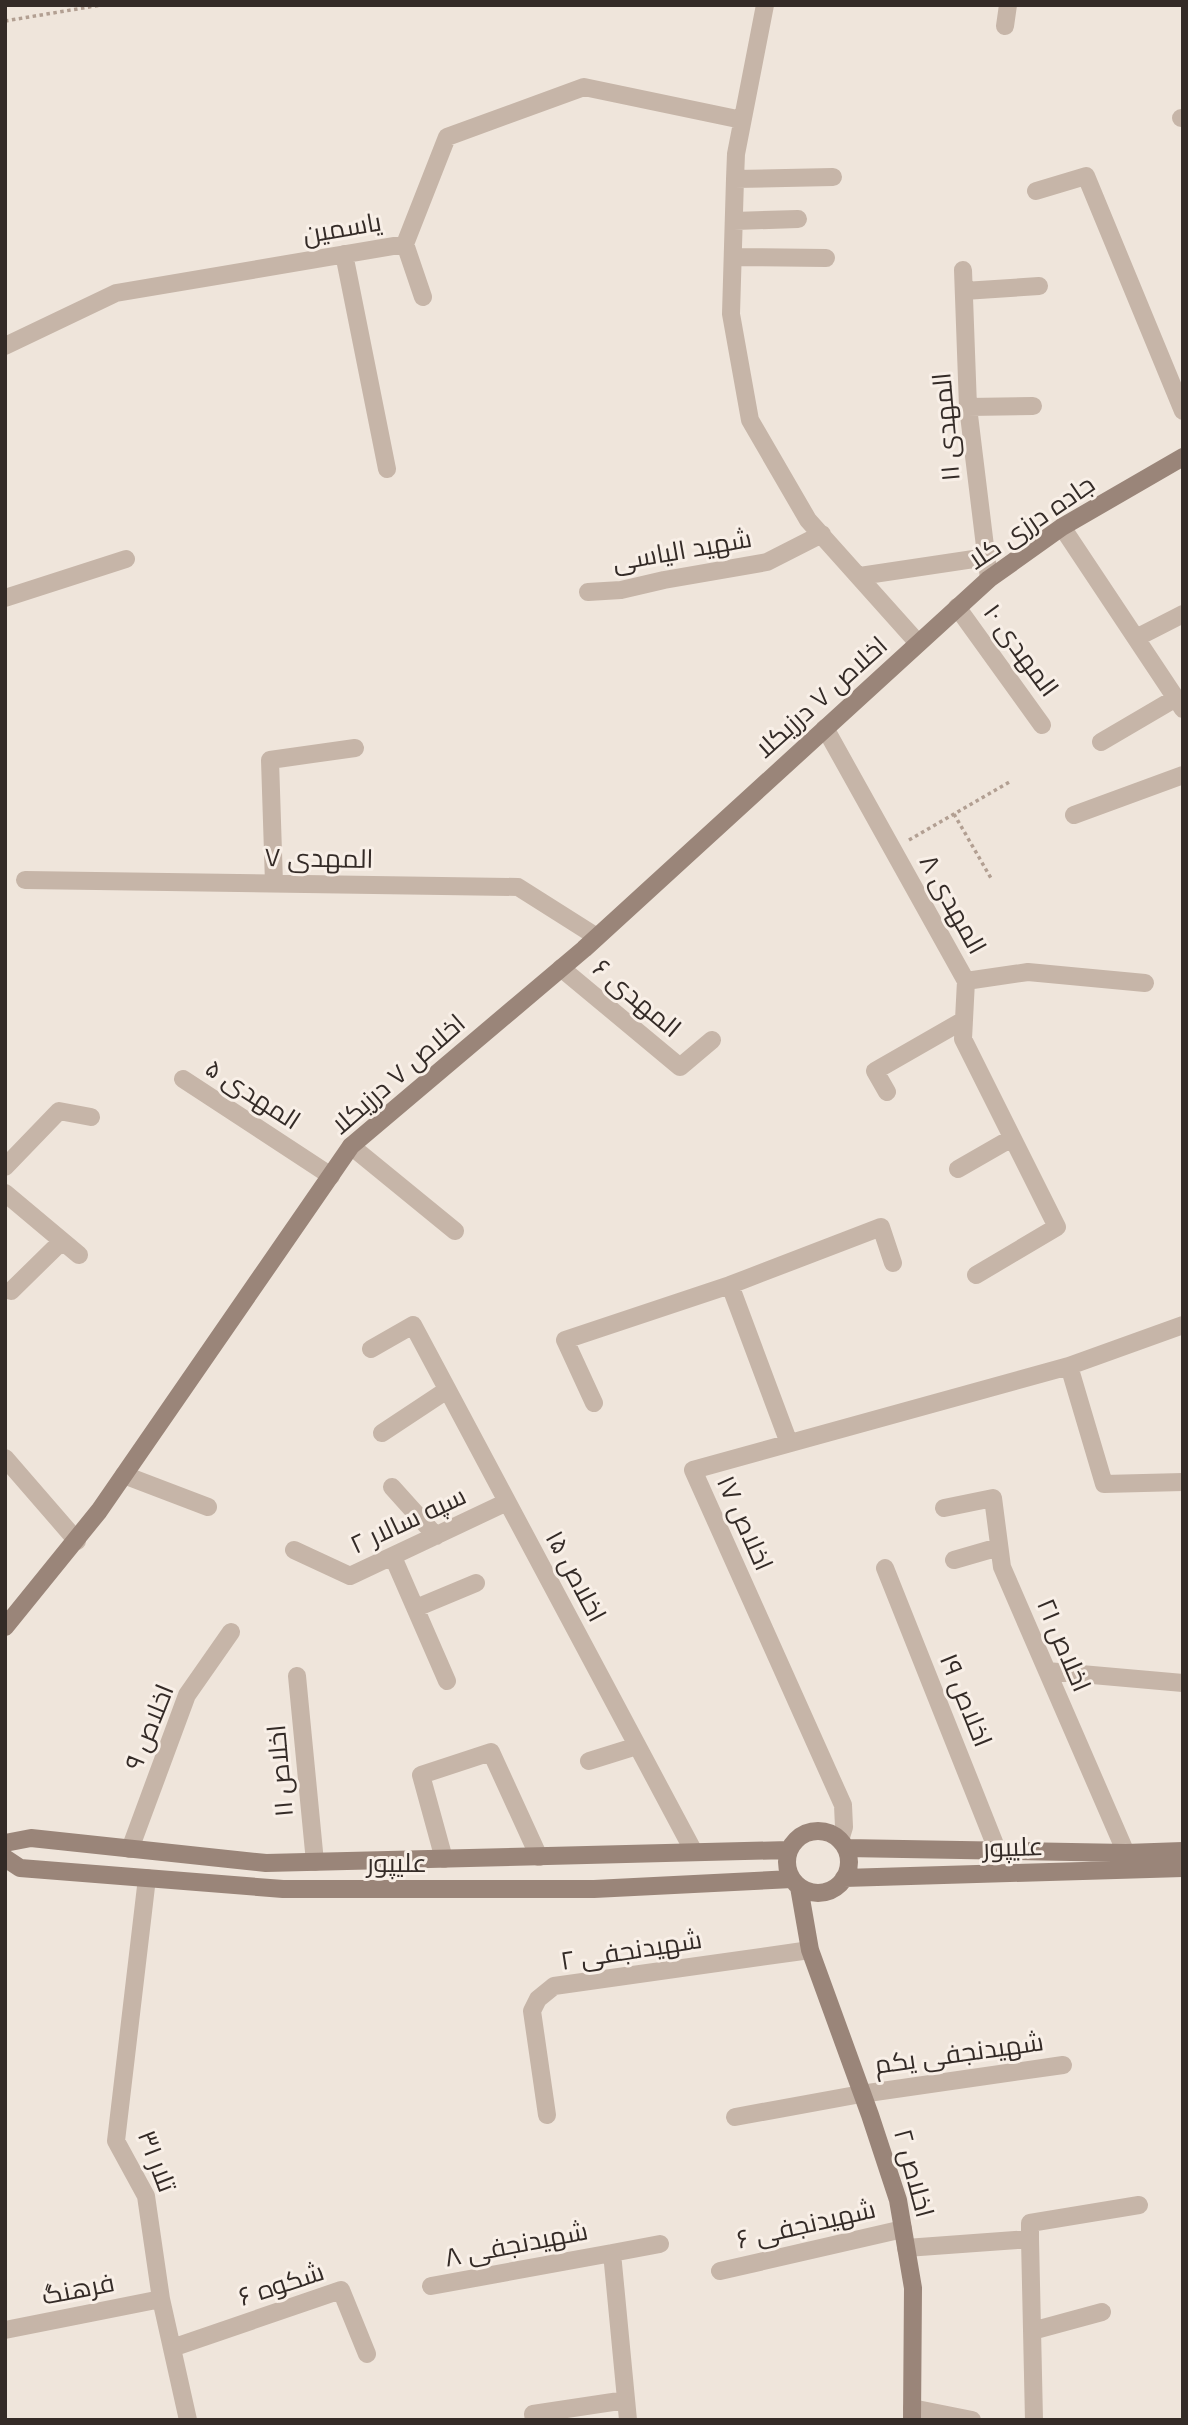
<svg xmlns="http://www.w3.org/2000/svg" width="1188" height="2425" font-family="'Space Grotesk',Cairo,sans-serif">
<style>
.lines{fill:none;stroke-linecap:round;stroke-linejoin:round}
.path{stroke:#b29f92;stroke-width:3.5;stroke-dasharray:3.5 3.5;stroke-linecap:butt}
.street{stroke:#c6b5a8;stroke-width:18}
.secondary{stroke:#9a8579;stroke-width:18}
.labels{text-anchor:middle;stroke-width:6;stroke-linejoin:round;paint-order:stroke}
.street-label{font-size:26px;fill:#342b27;stroke:#f8efe7}
</style>
<rect width="100%" height="100%" fill="#efe5db"/>
<g class="lines">
<!-- path -->
<path class="path" d="M5 21 101 5
M954 814 992 880
M909 840 1011 781"/>
<!-- street -->
<path class="street" d="M765 5 736 154 735 179 731 314 750 420 808 520 918 643
M1005 26 1008 5
M1181 118H1183
M735 179 833 177
M1036 191 1086 176 1183 411
M734 221 798 219
M405 244 423 297
M344 254 387 469
M733 257 826 258
M963 270 968 407 989 579
M964 291 1039 286
M5 346 116 293 405 244 447 137 584 87 742 120
M968 407 1033 406
M1062 527 1183 709
M860 576 987 557
M588 592 621 590 664 580 767 562 822 534
M5 598 126 559
M957 607 1042 725
M1136 638 1183 614
M825 728 966 981 963 1039 1057 1227 976 1275
M1101 742 1176 698
M1074 815 1183 775
M25 880 518 887 597 937
M274 883 270 760 355 748
M561 968 680 1067 712 1040
M966 981 1028 972 1145 983
M183 1079 331 1176
M887 1092 875 1071 964 1020
M351 1146 455 1231
M5 1167 59 1111 91 1117
M958 1169 1012 1138
M5 1193 79 1255
M11 1291 62 1241
M371 1349 413 1325 694 1852
M1069 1366 1104 1484 1183 1482
M594 1403 565 1340 730 1285
M382 1433 447 1390
M789 1443 730 1285 881 1227 893 1263
M5 1458 77 1541
M124 1475 208 1507
M392 1487 436 1536
M944 1508 993 1498 1002 1567 1126 1853
M294 1550 350 1576 507 1502
M393 1557 447 1681
M954 1560 999 1547
M885 1568 998 1852
M416 1608 476 1583
M1047 1671 1183 1683
M297 1676 315 1862
M589 1761 637 1746
M840 1840 844 1827 843 1805 693 1470 1069 1366 1183 1325
M130 1849 187 1695 231 1632
M444 1859 421 1775 491 1752 539 1857
M147 1878 116 2141 146 2196 161 2299 188 2420
M547 2115 532 2011 538 1999 554 1986 810 1950
M735 2117 861 2094 1063 2065
M1030 2239V2223L1139 2205
M906 2248 1030 2239 1034 2420
M612 2253 660 2244
M720 2271 903 2229
M431 2286 612 2253 628 2420
M5 2330 161 2299
M1032 2331 1102 2312
M172 2348 341 2290 367 2354
M912 2408 972 2420
M534 2420 533 2414 626 2400"/>
<!-- secondary -->
<path class="secondary" d="M5 1627 99 1511 351 1146 584 949 989 579 1062 527 1183 457
M787 1862a31 31 0 1 1 62 0a31 31 0 1 1-62 0Z
M5 1843 31 1838 266 1863 789 1850
M846 1848 1126 1853 1183 1851
M5 1858 20 1868 283 1889H594L792 1879
M844 1878 1183 1868
M799 1887 810 1950 870 2115 898 2200 913 2288 912 2420"/>
</g>
<g class="labels">
<!-- street labels -->
<g class="street-label">
<text transform="translate(342 228) rotate(-10)" y="9">یاسمین</text>
<text transform="translate(946 427) rotate(-95)" y="9">المهدی ۱۱</text>
<text transform="translate(1031 522) rotate(-34)" y="9">جاده درزی کلا</text>
<text transform="translate(682 550) rotate(-10)" y="9">شهید الیاسی</text>
<text transform="translate(1021 650) rotate(54)" y="9">المهدی ۱۰</text>
<text transform="translate(821 697) rotate(-42)" y="9">اخلاص ۷ درزیکلا</text>
<text transform="translate(319 858) rotate(1)" y="9">المهدی ۷</text>
<text transform="translate(953 904) rotate(61)" y="9">المهدی ۸</text>
<text transform="translate(637 998) rotate(40)" y="9">المهدی ۶</text>
<text transform="translate(398 1074) rotate(-41)" y="9">اخلاص ۷ درزیکلا</text>
<text transform="translate(253 1094) rotate(33)" y="9">المهدی ۵</text>
<text transform="translate(408 1520) rotate(-25)" y="9">سپه سالار ۲</text>
<text transform="translate(745 1523) rotate(66)" y="9">اخلاص ۱۷</text>
<text transform="translate(576 1576) rotate(62)" y="9">اخلاص ۱۵</text>
<text transform="translate(1064 1645) rotate(67)" y="9">اخلاص ۲۱</text>
<text transform="translate(966 1700) rotate(68)" y="9">اخلاص ۱۹</text>
<text transform="translate(149 1727) rotate(-68)" y="9">اخلاص ۹</text>
<text transform="translate(280 1771) rotate(-95)" y="9">اخلاص ۱۱</text>
<text transform="translate(1013 1847) rotate(-2)" y="9">علیپور</text>
<text x="397" y="1872">علیپور</text>
<text transform="translate(631 1950) rotate(-9)" y="9">شهیدنجفی ۲</text>
<text transform="translate(959 2053) rotate(-8)" y="9">شهیدنجفی یکم</text>
<text transform="translate(157 2161) rotate(69)" y="9">تلار ۳۱</text>
<text transform="translate(914 2173) rotate(75)" y="9">اخلاص ۲</text>
<text transform="translate(806 2224) rotate(-13)" y="9">شهیدنجفی ۶</text>
<text transform="translate(516 2244) rotate(-11)" y="9">شهیدنجفی ۸</text>
<text transform="translate(281 2284) rotate(-18)" y="9">شکوه ۶</text>
<text transform="translate(78 2289) rotate(-11)" y="9">فرهنگ</text>
</g>
</g>
<!-- border -->
<rect width="1188" height="2425" fill="none" stroke="#342b27" stroke-width="14"/>
</svg>
